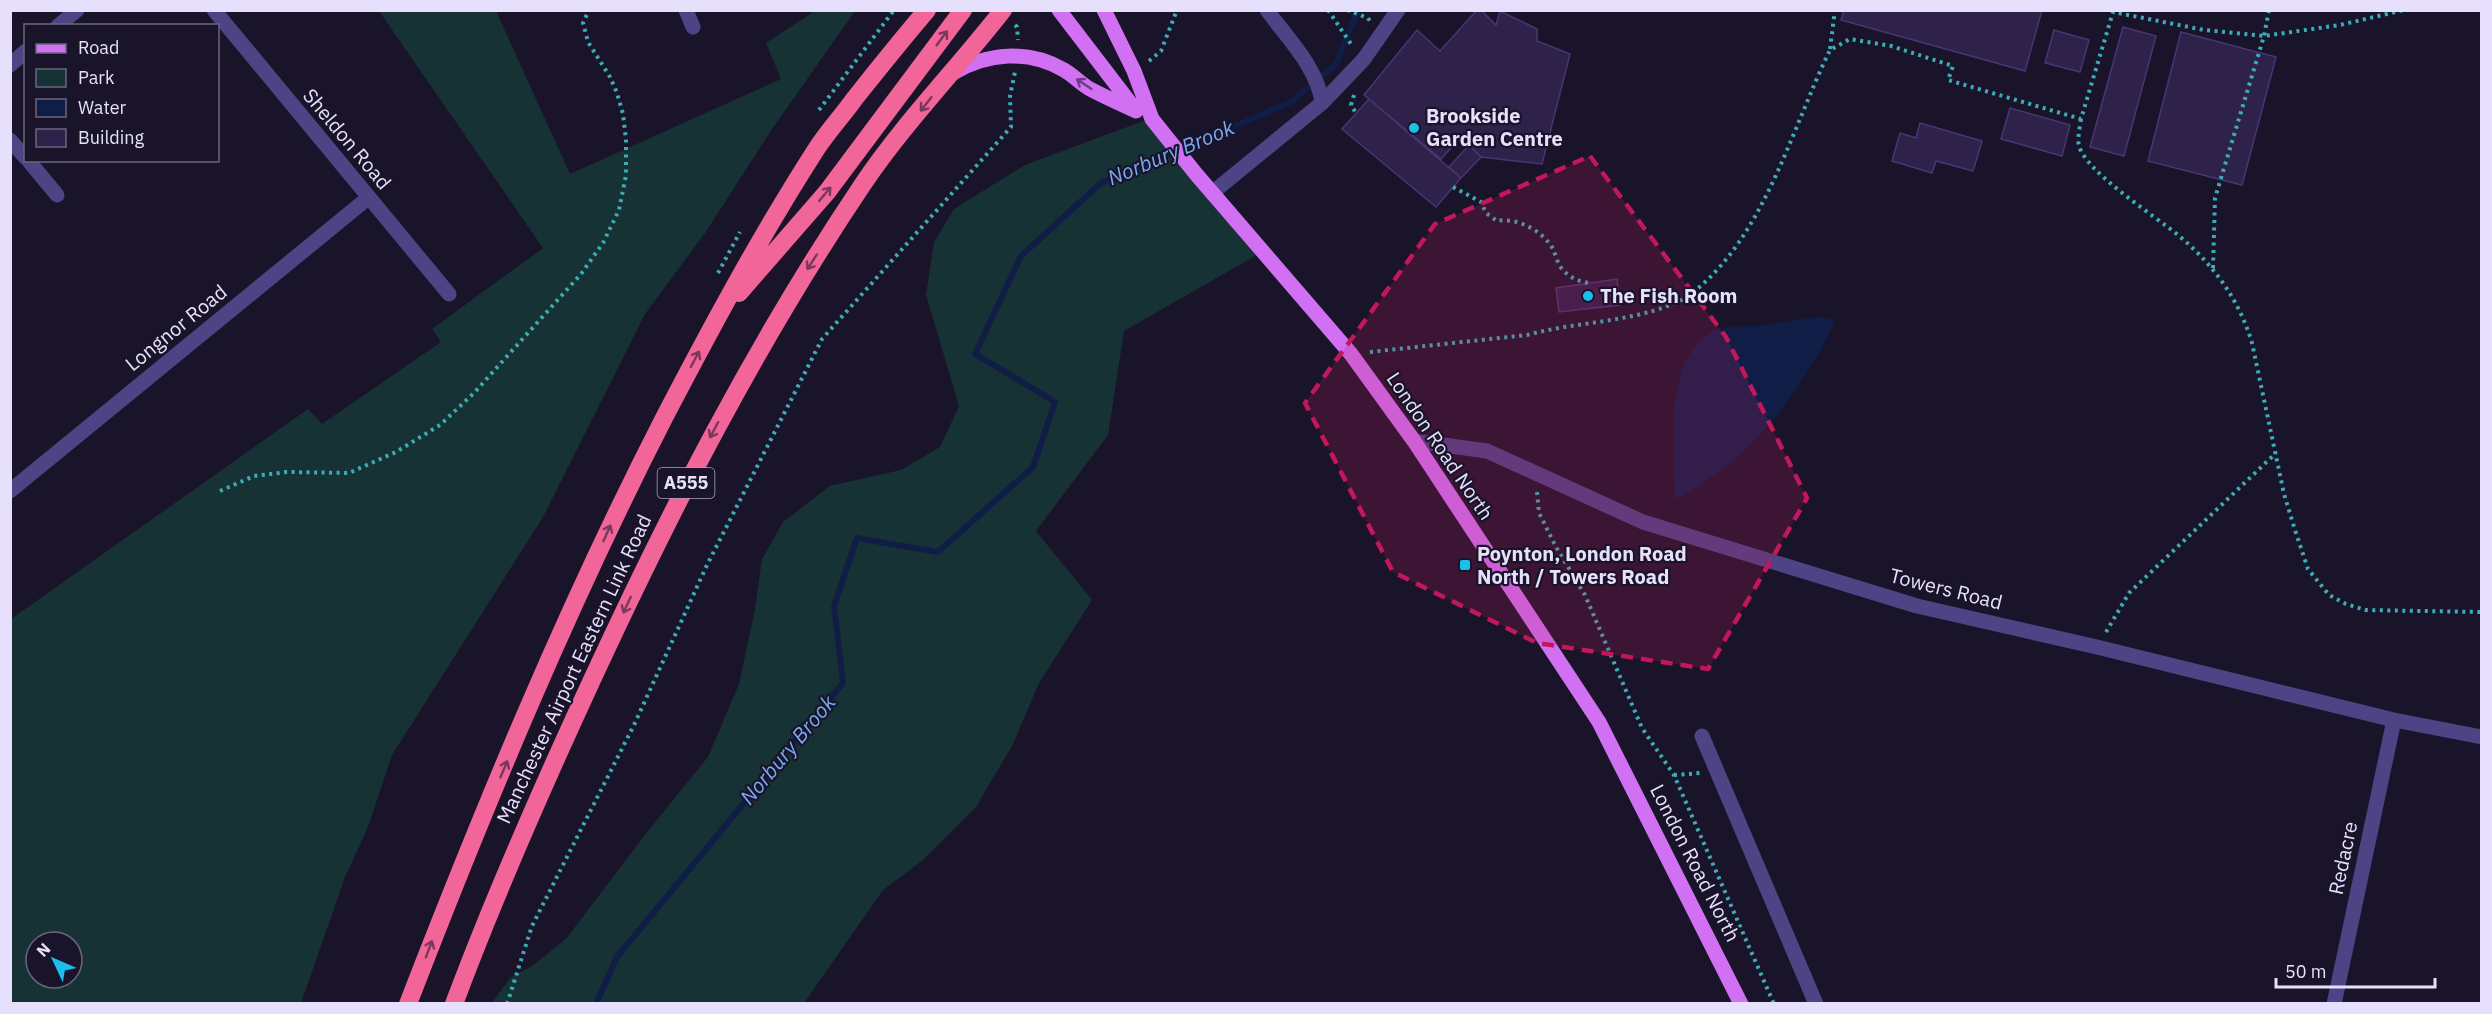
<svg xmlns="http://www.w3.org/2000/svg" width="2492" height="1014" font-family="'IBM Plex Sans',sans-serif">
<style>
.green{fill:#173234;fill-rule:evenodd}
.water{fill:#101e47}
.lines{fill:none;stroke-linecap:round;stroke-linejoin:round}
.stream{stroke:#101e47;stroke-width:6}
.building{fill:#2e214a;stroke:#493574;stroke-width:1.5}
.path{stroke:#3cadb4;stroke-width:4;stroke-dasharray:3 4.5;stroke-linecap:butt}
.minor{stroke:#4d4385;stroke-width:15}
.major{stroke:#d170f3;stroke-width:15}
.highway{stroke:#f26598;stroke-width:18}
.oneway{stroke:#7b385c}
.oneway2{stroke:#6c3d84}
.marked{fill:#c2185b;fill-opacity:0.2;stroke:#c2185b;stroke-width:4.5;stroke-dasharray:12 8;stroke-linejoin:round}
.poi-dot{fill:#1cbfec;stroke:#1a142a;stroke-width:2}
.labels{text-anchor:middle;stroke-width:4.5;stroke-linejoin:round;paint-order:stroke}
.shield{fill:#1a142a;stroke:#a9a3bd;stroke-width:1.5}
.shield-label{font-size:18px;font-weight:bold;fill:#e6e0fc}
.poi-label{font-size:20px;font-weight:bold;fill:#e6e0fc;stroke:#1a142a;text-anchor:start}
.street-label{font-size:20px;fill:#e6e0fc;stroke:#1a142a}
.water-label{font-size:21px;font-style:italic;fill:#77abf3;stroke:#1a142a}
</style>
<rect width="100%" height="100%" fill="#1a142a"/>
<!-- green -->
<path class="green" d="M379 11H496L570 174 781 79 766 43 815 11H855L772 129 705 233 645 314 543 517 392 755 368 827 345 877 301 1003H11V619L308 409 322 424 441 342 432 329 543 248ZM36 942H72V978H36Z
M1146 120 1262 252 1124 331 1108 435 1036 531 1092 600 1039 683 1013 744 976 807 923 860 883 890 804 1003 491 1004 510 978 532 966 566 939 644 836 708 757 739 684 755 609 762 559 783 522 830 486 901 470 940 447 959 406 926 295 934 242 954 209 1025 165Z"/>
<!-- water -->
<path class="water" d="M1822 317 1835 321C1802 394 1747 462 1675 500 1674 451 1662 356 1714 331 1726 325 1753 327 1768 325 1787 322 1803 318 1822 317Z"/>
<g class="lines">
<!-- stream -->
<path class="stream" d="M596 1004 617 957 843 683 834 606 857 538 938 552 1033 467 1055 402 975 354 1021 256 1101 183 1291 102 1336 64 1358 10"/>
</g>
<!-- building -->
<path class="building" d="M1477 10H1481L1496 25 1500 11 1537 29V41L1570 54 1542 164 1481 157 1461 137 1441 159 1364 95 1417 30 1440 51Z
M1844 10H2042L2025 71 1841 20Z
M2123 27 2156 36 2124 156 2090 147Z
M2054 30 2089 40 2080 72 2045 63Z
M2181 32 2276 57 2242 185 2148 161Z
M1369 99 1461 178 1436 207 1342 129Z
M2010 108 2070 125 2062 156 2001 139Z
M1920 123 1982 141 1973 171 1936 161 1932 173 1892 161 1900 133 1916 138Z
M1469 145 1481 157 1461 178 1449 167Z
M1617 279 1620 305 1559 312 1556 288Z"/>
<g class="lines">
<!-- path -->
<path class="path" d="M582 10H583
M1328 10 1353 47
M1347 10 1368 18 1370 21
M1015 25 1017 27 1018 40
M1830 49 1835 10
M1149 61 1161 51 1177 10
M1354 95 1351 105 1356 113
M819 110 894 10
M2081 119C2080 127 2077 139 2079 146 2087 173 2155 216 2178 235 2213 264 2239 299 2252 343L2284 494 2295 530 2308 569 2329 595 2346 604 2365 610 2482 612
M1453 187 1481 202 1486 213 1497 221C1517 217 1543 231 1553 249 1556 256 1558 265 1563 270 1570 278 1579 281 1588 283
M2213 268 2215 198 2264 36 2269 10
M718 273 740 232
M1370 352 1527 335C1567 324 1609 323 1649 312 1661 309 1681 302 1691 294 1764 238 1791 130 1830 50L1850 39 1891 46 1953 66 1948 80 2081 119 2113 12 2204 30 2264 36 2340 25 2404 10
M220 491 254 476 287 472 349 473 396 452 440 425 474 393 581 274 603 243 619 210 626 175V140L623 114 617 93 610 77 588 42 583 23 589 10
M1537 492 1539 513 1556 547 1585 595 1642 728 1674 775 1774 1004
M2106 632 2129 593 2276 453
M1674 775 1701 773
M507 1004 532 926 634 725 707 565 822 339 1011 127 1010 96 1015 72"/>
<!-- minor -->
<path class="minor" d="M214 10 449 294
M686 10 693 27
M1267 10C1287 38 1318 68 1322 103
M58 26 77 10
M10 65 26 51
M10 140 26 158
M28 160 57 195
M1212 193 1322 103 1364 59 1398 10
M1414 441 1487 451 1643 522 1917 606 2097 647 2394 720 2482 737
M10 491 368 198
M1702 736 1816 1004
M2334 1004 2394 720"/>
<!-- major -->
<path class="major" d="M1059 10 1134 108
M1104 10 1134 71 1152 119 1196 174 1351 354 1414 441 1599 722 1741 1004
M953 73C987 53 1028 49 1064 70 1073 75 1081 84 1090 89 1105 97 1121 104 1136 111"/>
<!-- highway -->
<path class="highway" d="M739 293 827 192 963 10
M408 1004C485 805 567 607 664 418 712 326 761 235 817 148 829 130 843 115 855 98 879 68 902 39 927 10
M454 1004C495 894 542 788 591 682 671 509 756 343 863 184 904 123 957 69 1003 10"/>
</g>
<!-- one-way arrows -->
<defs><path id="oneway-shaft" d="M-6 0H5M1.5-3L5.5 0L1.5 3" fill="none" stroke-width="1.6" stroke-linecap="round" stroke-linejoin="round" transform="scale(1.5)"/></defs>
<g class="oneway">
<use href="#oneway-shaft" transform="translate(942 38) rotate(-53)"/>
<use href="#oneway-shaft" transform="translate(926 104) rotate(128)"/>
<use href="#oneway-shaft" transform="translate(825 194) rotate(-50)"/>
<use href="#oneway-shaft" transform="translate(812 262) rotate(123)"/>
<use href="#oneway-shaft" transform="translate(695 359) rotate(-62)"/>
<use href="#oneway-shaft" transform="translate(714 430) rotate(118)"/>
<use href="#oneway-shaft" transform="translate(607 533) rotate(-66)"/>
<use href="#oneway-shaft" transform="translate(627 605) rotate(115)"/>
<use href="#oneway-shaft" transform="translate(504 769) rotate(-67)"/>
<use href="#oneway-shaft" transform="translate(429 949) rotate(-69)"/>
</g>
<use class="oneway2" href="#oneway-shaft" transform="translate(1084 84) rotate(-146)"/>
<!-- marked area -->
<path class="marked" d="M1590 156 1726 337 1807 498 1708 669 1537 643 1393 572 1305 403 1435 224Z"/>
<!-- markers -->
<g class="poi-dot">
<circle cx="1414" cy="128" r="6"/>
<circle cx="1588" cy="296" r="6"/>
<rect x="1459" y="559" width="12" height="12" rx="3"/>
</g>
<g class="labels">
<!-- shield labels -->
<rect class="shield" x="657.5" y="468" width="57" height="30" rx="4.5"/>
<g class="shield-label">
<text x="686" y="489">A555</text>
</g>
<!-- poi labels -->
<g class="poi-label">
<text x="1426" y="123">Brookside<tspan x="1426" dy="23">Garden Centre</tspan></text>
<text x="1600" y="303">The Fish Room</text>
<text x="1477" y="561">Poynton, London Road<tspan x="1477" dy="23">North / Towers Road</tspan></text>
</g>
<!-- street labels -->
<g class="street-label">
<text transform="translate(347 139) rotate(50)" y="7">Sheldon Road</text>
<text transform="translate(176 328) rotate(-39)" y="7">Longnor Road</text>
<text transform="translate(1440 446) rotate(56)" y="7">London Road North</text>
<text transform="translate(1946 589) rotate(14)" y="7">Towers Road</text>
<text transform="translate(574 669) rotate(-65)" y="7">Manchester Airport Eastern Link Road</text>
<text transform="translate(2343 858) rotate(-78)" y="7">Redacre</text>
<text transform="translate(1695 863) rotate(63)" y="7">London Road North</text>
</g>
<!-- water labels -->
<g class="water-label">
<text transform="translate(1171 153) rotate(-23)" y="7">Norbury Brook</text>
<text transform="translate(788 750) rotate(-50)" y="7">Norbury Brook</text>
</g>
</g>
<!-- border -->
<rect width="2492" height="1014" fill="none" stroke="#e6e0fc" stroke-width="24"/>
<!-- legend -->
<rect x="24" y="24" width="195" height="138" fill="#1a142a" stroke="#6c667e" stroke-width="1.5"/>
<rect x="36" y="44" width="30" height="9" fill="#d170f3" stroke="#6c667e" stroke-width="1.5"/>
<text x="78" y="54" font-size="18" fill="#e6e0fc">Road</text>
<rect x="36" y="69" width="30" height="18" fill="#173234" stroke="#6c667e" stroke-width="1.5"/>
<text x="78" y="84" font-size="18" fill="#e6e0fc">Park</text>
<rect x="36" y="99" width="30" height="18" fill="#101e47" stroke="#6c667e" stroke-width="1.5"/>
<text x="78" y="114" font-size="18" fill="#e6e0fc">Water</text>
<rect x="36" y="129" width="30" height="18" fill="#2e214a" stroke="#6c667e" stroke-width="1.5"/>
<text x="78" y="144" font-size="18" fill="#e6e0fc">Building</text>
<!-- north arrow -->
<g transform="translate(54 960) rotate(314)"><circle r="28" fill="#1a142a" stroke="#6c667e" stroke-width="1.5"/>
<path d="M0-4.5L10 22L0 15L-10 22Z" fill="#1cbfec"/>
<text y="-9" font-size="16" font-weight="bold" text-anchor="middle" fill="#e6e0fc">N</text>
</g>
<!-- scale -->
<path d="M2276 978v9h159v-9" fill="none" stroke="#e6e0fc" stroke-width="3"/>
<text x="2285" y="978" font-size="18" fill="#e6e0fc" stroke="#1a142a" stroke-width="4.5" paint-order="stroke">50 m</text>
</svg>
